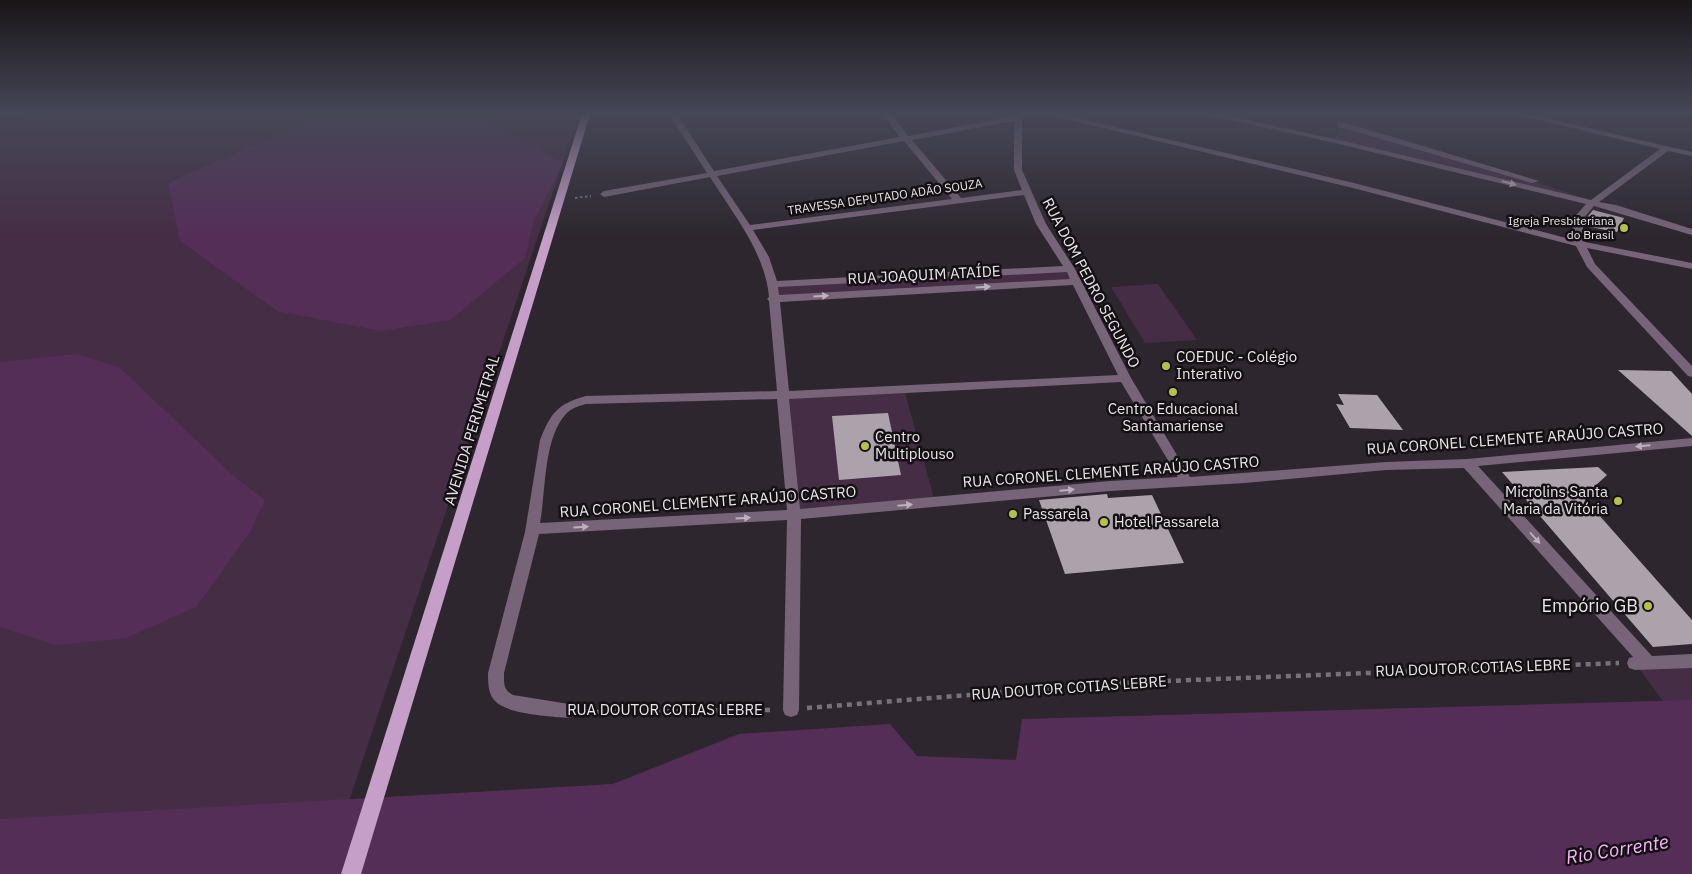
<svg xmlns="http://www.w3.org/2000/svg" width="1692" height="874" font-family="'IBM Plex Sans',sans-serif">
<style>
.green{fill:#452d46}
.water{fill:#552e58}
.building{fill:#aca2ac}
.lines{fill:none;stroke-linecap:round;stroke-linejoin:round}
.path-far1{stroke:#777178;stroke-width:2;stroke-dasharray:2.5 2.5;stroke-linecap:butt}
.path{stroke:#777178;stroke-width:4.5;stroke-dasharray:5 5;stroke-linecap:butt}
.street{fill:#776478;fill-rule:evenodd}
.primary{fill:#c69fc8;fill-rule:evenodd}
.oneway{fill:#bcb1bc}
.poi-dot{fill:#b5c24a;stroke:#141014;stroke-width:2}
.labels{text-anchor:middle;stroke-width:5;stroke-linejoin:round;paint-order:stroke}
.far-street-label{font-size:12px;fill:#eae5ea;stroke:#141014}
.far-poi-label{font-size:12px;fill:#eae5ea;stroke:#141014;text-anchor:end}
.street-label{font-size:15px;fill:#eae5ea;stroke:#141014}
.poi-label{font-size:15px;fill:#eae5ea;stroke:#141014;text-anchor:start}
.near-poi-label{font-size:18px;fill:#eae5ea;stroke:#141014;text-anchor:end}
.near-water-label{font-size:19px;font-style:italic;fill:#f6b6f9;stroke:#141014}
</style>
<rect width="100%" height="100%" fill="#2d262e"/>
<!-- green -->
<path class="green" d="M46 114H579L343 819 0 866V122L44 117Z
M1340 124 1513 175 1621 210 1335 141Z
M1070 269 1076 282 772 299 773 284Z
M1158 284 1197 340 1145 343 1111 287Z
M904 389 935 502 794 515 785 395Z
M1692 660V717L1676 719 1635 663Z"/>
<!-- water -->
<path class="water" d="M478 116 563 163 533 223 525 258 450 320 381 331 277 311 180 241 168 183 310 120Z
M76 354 119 367 237 479 265 500 250 532 196 607 126 638 56 645 0 627V362Z
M1692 700V874H0V819L613 784 739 734 890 724 917 756 1016 760 1022 719Z"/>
<!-- building -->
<path class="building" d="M1593 210 1624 218 1617 232 1585 226 1584 221Z
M1618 370 1671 371 1692 394V436Z
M1338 394 1377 395 1403 430 1350 428 1336 404 1344 405Z
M888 413 901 475 839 480 832 416Z
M1598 467 1607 475 1583 497 1692 620V644L1653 647 1502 472Z
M1107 494 1108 498 1152 495 1184 563 1065 574 1039 500Z"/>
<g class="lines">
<!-- path-far1 -->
<path class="path-far1" d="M575 198 591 196"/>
<!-- path -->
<path class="path" d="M807 708 1117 683 1619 663
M585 712 773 710"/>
<!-- street -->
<path class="street" d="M669 114H677L714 171 900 137 883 114H891L908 136 1024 114 1022 118V170L1046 224 1075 269 1131 378 1190 477 1386 462 1467 459 1692 438V446L1478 466 1652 656 1692 654V668L1635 670 1629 668 1627 663 1629 658 1633 657 1464 468 1386 470 1245 483 1110 491 801 519 799 710 797 715 791 717 785 715 783 710 787 520 539 534 504 673C504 683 503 690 513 695L569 704 575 706 577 711 575 716 569 718C550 716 511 715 496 702 488 695 488 683 488 673L525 532 540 440C551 413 557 404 586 396L777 391 769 301 767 299 769 297C765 252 733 214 710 177L604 197 600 194 604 191 707 173ZM1014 121V170L1022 190 961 198 912 140ZM904 141 952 199 750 225 717 176ZM1024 195 1036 224 1063 266 777 281 769 257 753 230ZM1067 272 1070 279 779 295 778 287ZM1073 285 1118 375 789 391 780 302ZM1121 382 1178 477 1110 481 800 509 789 399ZM777 399 787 510 540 523C546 492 543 439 566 414 571 408 579 406 586 404Z
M1045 114H1060L1354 183 1574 240 1572 220 1586 204 1335 143 1203 114H1219L1335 139 1591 200 1660 149 1513 114H1528L1692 152V156L1668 151 1599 202 1616 205 1692 229V235L1594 206 1582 220 1585 242 1692 263V269L1587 248 1595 264 1692 366V377L1688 376 1587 267 1576 246 1353 188Z
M1337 122H1343L1539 181 1532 183 1337 126Z"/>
<!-- primary -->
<path class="primary" d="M582 114H590L361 874H341Z"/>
</g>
<!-- one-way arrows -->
<defs><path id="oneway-solid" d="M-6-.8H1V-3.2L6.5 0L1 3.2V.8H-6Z" transform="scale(1.25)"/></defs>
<g class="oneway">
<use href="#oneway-solid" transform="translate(1509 183) rotate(14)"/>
<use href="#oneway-solid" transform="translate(983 287) rotate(-3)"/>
<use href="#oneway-solid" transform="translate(821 296) rotate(-3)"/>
<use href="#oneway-solid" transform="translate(1643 446) rotate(175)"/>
<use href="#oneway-solid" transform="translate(1067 490) rotate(-5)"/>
<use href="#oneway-solid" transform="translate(905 505) rotate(-5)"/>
<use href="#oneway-solid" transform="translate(743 518) rotate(-3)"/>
<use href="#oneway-solid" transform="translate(581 527) rotate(-3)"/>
<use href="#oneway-solid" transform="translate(1535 538) rotate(48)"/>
</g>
<!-- sky -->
<linearGradient id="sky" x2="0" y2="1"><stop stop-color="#191519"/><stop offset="0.48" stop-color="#464757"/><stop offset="1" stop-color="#464757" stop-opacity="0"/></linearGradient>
<rect width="1692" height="237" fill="url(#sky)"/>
<!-- markers -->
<g class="poi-dot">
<circle cx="1624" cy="228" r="5"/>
<circle cx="1166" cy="366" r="5"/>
<circle cx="1173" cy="392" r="5"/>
<circle cx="865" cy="446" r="5"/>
<circle cx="1618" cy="501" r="5"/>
<circle cx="1013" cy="514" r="5"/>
<circle cx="1104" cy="522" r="5"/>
<circle cx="1648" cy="606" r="5"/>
</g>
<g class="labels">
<!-- far-street labels -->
<g class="far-street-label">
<text transform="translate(885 197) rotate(-8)" y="4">TRAVESSA DEPUTADO ADÃO SOUZA</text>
</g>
<!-- far-poi labels -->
<g class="far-poi-label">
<text x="1614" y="225">Igreja Presbiteriana<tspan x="1614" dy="14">do Brasil</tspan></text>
</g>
<!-- street labels -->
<g class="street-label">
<text transform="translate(924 275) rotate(-3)" y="5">RUA JOAQUIM ATAÍDE</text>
<text transform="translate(1091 283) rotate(62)" y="5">RUA DOM PEDRO SEGUNDO</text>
<text transform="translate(472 430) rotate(-73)" y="5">AVENIDA PERIMETRAL</text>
<text transform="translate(1515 439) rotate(-4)" y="5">RUA CORONEL CLEMENTE ARAÚJO CASTRO</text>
<text transform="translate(1111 472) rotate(-4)" y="5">RUA CORONEL CLEMENTE ARAÚJO CASTRO</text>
<text transform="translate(708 502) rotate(-4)" y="5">RUA CORONEL CLEMENTE ARAÚJO CASTRO</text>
<text transform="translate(1473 668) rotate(-2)" y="5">RUA DOUTOR COTIAS LEBRE</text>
<text transform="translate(1069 688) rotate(-4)" y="5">RUA DOUTOR COTIAS LEBRE</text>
<text x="665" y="715">RUA DOUTOR COTIAS LEBRE</text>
</g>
<!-- poi labels -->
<g class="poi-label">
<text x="1176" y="362">COEDUC - Colégio<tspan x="1176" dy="17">Interativo</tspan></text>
<text x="1173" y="414" text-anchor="middle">Centro Educacional<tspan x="1173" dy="17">Santamariense</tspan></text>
<text x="875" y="442">Centro<tspan x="875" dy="17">Multiplouso</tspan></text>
<text x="1608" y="497" text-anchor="end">Microlins Santa<tspan x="1608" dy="17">Maria da Vitória</tspan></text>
<text x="1023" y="519">Passarela</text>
<text x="1114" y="527">Hotel Passarela</text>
</g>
<!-- near-poi labels -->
<g class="near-poi-label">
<text x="1638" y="612">Empório GB</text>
</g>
<!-- near-water labels -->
<g class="near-water-label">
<text transform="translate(1617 849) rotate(-9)" y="7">Rio Corrente</text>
</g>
</g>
</svg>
